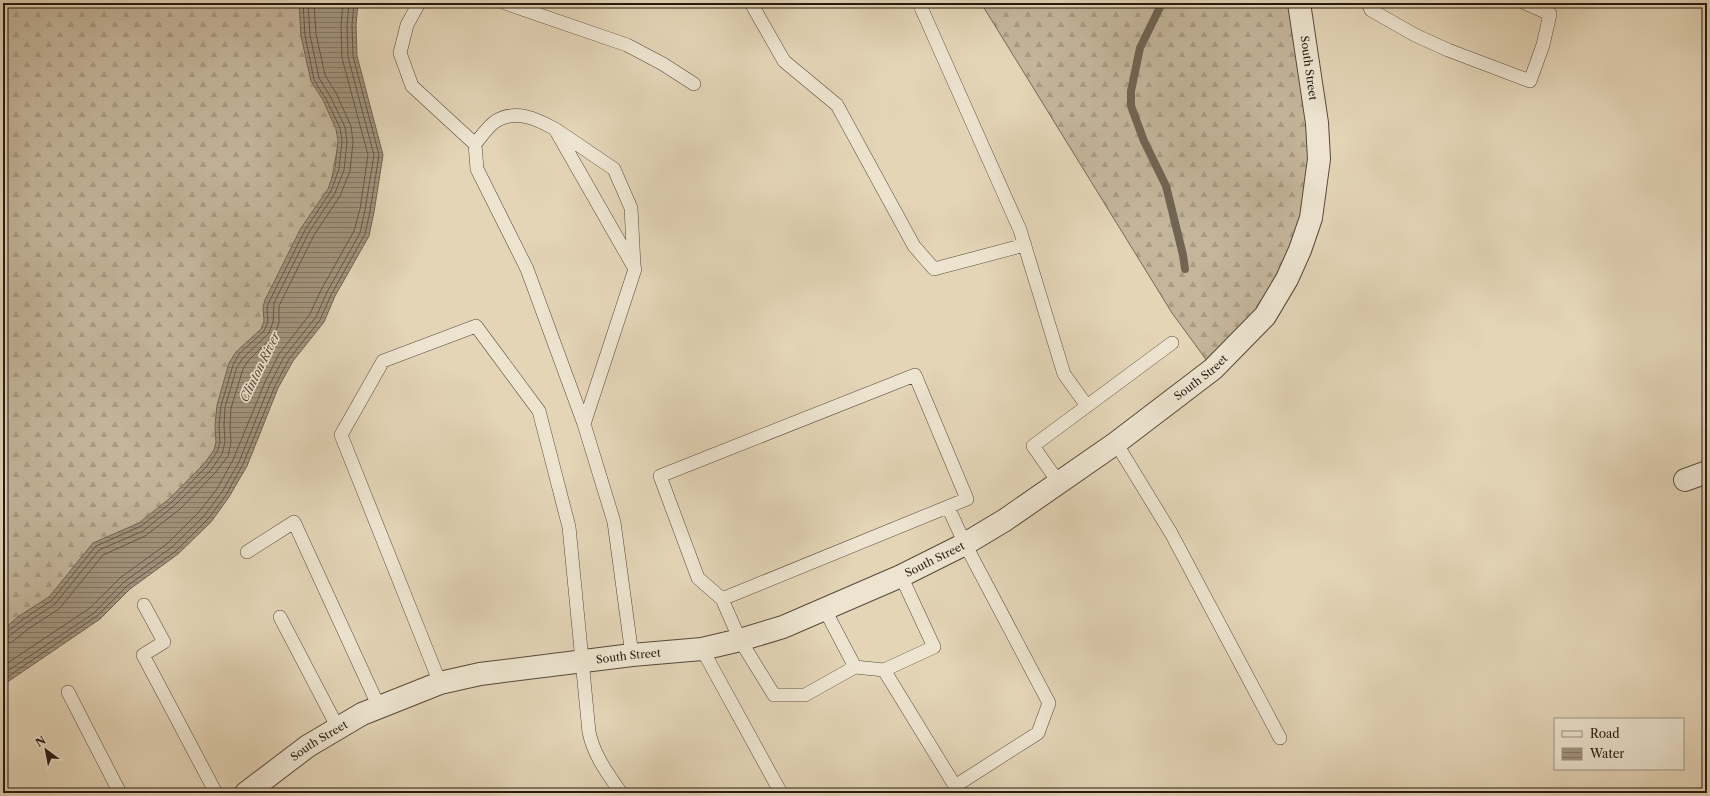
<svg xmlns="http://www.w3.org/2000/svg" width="1710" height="796" font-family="'Libre Caslon Text',serif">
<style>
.forest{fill:url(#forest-firs);stroke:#756856}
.water{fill:url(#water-rules);stroke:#716453}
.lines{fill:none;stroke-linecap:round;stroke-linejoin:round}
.shore{stroke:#645848;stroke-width:1}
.stream{stroke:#716453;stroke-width:8}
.lane-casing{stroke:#56493a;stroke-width:14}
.street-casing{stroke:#56493a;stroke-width:24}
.lane{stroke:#ede4d0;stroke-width:13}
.street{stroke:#ede4d0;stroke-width:22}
.labels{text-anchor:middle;stroke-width:3.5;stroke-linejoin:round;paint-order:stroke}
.street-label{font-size:11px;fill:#261a11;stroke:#ede4d0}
.water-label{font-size:12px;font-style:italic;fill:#584b3d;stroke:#ede4d0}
</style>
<defs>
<pattern id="forest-firs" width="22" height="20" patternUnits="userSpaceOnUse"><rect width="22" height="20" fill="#c4b59b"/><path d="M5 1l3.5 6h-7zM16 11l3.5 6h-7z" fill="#a89b84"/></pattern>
<pattern id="water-rules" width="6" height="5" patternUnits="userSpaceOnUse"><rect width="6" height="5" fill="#a3957f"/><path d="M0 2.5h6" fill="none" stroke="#857967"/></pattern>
</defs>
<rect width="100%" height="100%" fill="#e4d5b7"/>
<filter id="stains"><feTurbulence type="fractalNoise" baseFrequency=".005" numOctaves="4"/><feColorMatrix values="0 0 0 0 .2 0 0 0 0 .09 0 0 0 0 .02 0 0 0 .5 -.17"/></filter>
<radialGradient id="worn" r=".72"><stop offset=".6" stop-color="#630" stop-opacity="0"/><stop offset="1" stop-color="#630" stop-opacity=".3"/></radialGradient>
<!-- forest -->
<path class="forest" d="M3 3H353L348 91 325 215 225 439 145 535 3 656Z
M981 3H1299L1319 159 1287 279 1213 369 1172 313Z"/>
<!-- water -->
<path class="water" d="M299 3H358L356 25 357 56 383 155 374 212 369 236 335 296 324 322 293 361 278 388 247 466 229 497 211 522 178 554 130 589 100 619 3 685V630L19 616 49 597 93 543 139 523 169 499 204 464 214 450 216 442 215 425 217 405 229 363 236 352 261 329 264 321 263 307 265 300 301 228 328 189 335 169 338 141 336 129 323 100 311 81 301 36Z"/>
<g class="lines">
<!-- shore -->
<path class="shore" d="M3 633 7 632 22 620 52 600 96 546 141 526 172 502 207 466 217 452 220 443 219 425 221 406 233 365 239 354 264 331 268 322 267 308 269 302 305 230 331 191 339 169 342 141 340 128 326 99 314 80 305 35 303 3
M3 638 9 636 25 624 55 604 99 550 143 531 175 505 211 470 222 454 225 442 224 425 225 407 237 367 243 358 269 333 273 322 274 303 309 232 335 193 344 170 347 142 345 127 330 96 319 78 310 35 308 3
M3 644 12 642 28 629 59 609 103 555 145 536 179 510 215 473 228 456 231 442 230 425 231 408 243 369 248 361 274 335 279 323V306L314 235 340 196 350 171 353 142 351 126 336 93 325 75 316 34 314 3
M3 666 90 608 120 578 168 543 199 512 217 489 233 460 265 382 279 354 310 314 321 290 354 231 360 209 368 155 342 58 341 25 343 3
M3 674 94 613 124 582 172 547 204 516 222 492 239 462 270 384 284 357 316 317 327 292 360 233 365 210 374 155 348 57 347 25 349 3
M3 680 97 616 127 586 176 551 208 519 226 495 243 464 275 386 289 359 320 320 331 295 365 234 370 211 379 155 353 56 352 25 354 3"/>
<!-- stream -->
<path class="stream" d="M1162 3 1140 48 1131 91V106L1144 141 1166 186 1183 255 1185 269"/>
<defs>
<path id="lane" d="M419 3 407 25 400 53 412 86 475 144
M505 3 627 45 663 64 694 84
M751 3 784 61 837 105 914 246 934 269 1025 245
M919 3 1020 230 1064 374 1087 406
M1368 3 1371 10 1415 35 1448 50 1530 81 1543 45 1550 14 1525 3
M558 131 614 169 631 208 634 266
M584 424 635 269 555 129C537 119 516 109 496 121 488 126 481 137 475 144L477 169 527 269 584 424 614 522 632 655
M1116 443 1171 533 1280 738
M1059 483 1033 446 1172 343
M948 507 965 544 1049 703 1038 733 955 786
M247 552 294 522 379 707
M722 599 967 499 915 375 660 476 698 578 722 599 740 640 774 695H805L855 667 884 670 955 786V793
M144 605 164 642 143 655 216 793
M825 610 855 667
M280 617 338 728
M702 649 781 793
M884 670 934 647 901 576
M440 683 341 435 383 361 476 326 539 411 569 527 589 732C594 756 608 774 621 793
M68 692 120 793"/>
<g id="street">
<path d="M1685 480 1707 472"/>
<path id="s1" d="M246 793 308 746 362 714 440 683 480 674 632 655 702 649 740 640 783 627 901 576 965 544 1005 520 1116 443 1213 369 1265 316 1287 279 1300 250 1311 218 1319 159 1317 123 1299 3"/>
</g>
</defs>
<!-- lane casing -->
<use href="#lane" class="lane-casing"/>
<!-- street casing -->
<use href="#street" class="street-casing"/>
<!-- lane -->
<use href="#lane" class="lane"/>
<!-- street -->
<use href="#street" class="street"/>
</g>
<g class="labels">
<!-- street labels -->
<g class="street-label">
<text transform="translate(1309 68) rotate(82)" y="4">South Street</text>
<text dy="4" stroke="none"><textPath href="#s1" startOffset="1062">South Street</textPath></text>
<text dy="4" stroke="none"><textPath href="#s1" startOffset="739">South Street</textPath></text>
<text dy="4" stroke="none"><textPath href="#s1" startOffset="415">South Street</textPath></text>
<text dy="4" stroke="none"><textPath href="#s1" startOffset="90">South Street</textPath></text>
</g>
<!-- water labels -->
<g class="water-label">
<text transform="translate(260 367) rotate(-64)" y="4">Clinton River</text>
</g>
</g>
<!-- margin -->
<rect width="1710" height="796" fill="none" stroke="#e4d5b7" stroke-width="16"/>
<rect x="4" y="4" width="1702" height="788" fill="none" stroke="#261a11" stroke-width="2"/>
<rect x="8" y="8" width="1694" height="780" fill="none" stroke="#261a11"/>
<!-- legend -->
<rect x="1554" y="718" width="130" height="52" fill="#ede4d0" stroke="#9d9384"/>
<rect x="1562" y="731" width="20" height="6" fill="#ede4d0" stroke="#9d9384"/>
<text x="1590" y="738" font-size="12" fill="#261a11">Road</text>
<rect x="1562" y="748" width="20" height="12" fill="url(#water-rules)" stroke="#9d9384"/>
<text x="1590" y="758" font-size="12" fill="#261a11">Water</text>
<!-- north arrow -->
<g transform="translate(46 750) rotate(328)" stroke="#ede4d0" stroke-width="3" paint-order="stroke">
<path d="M0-3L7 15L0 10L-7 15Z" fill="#261a11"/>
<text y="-6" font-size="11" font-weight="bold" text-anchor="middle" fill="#261a11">N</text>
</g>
<rect width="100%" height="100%" filter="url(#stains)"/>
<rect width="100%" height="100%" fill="url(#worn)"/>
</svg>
